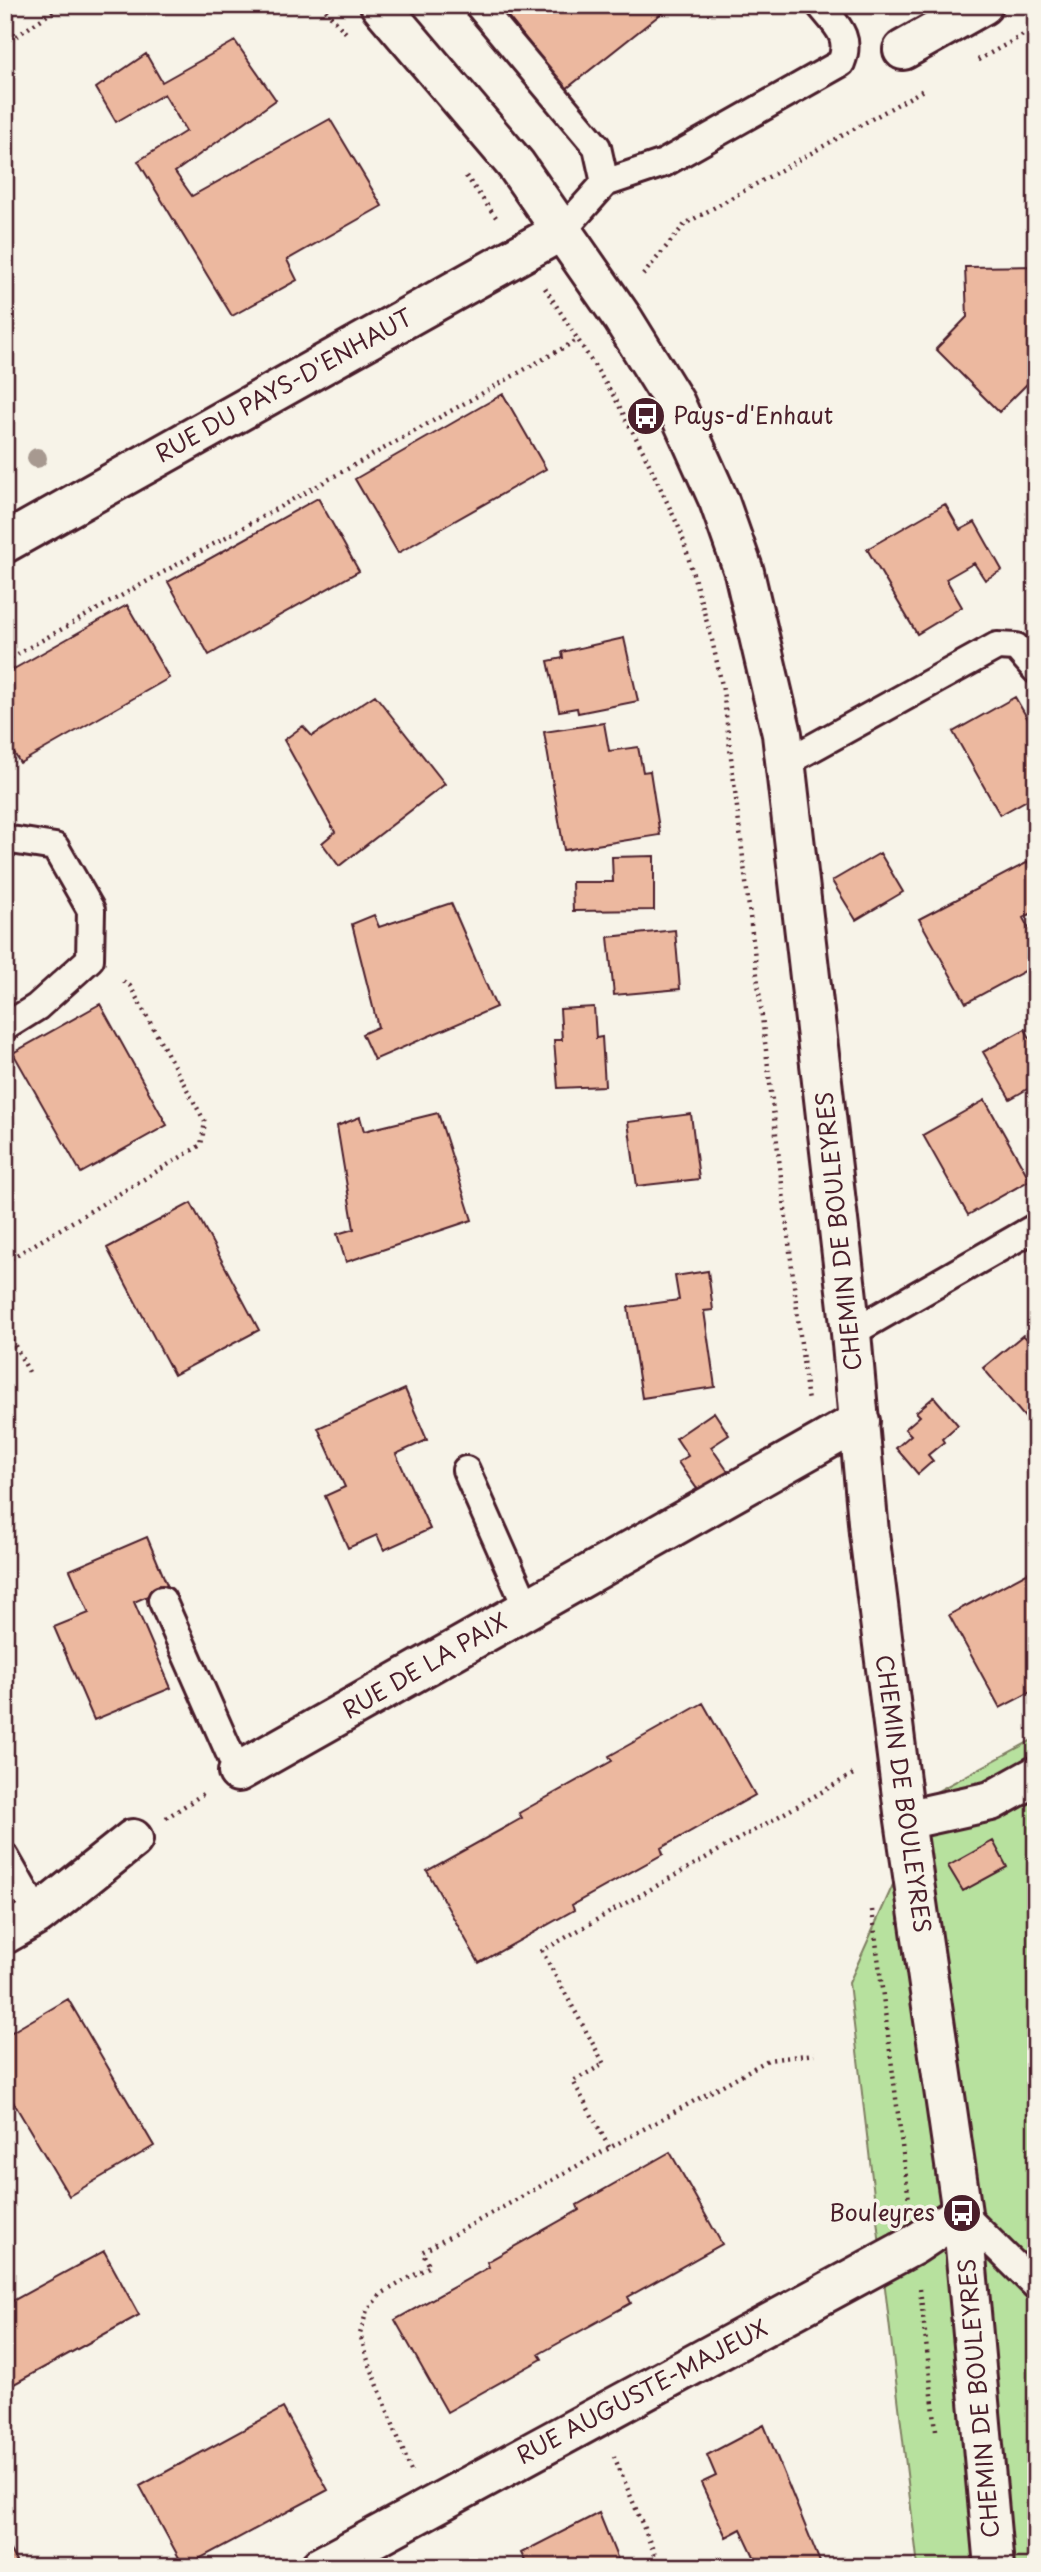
<svg xmlns="http://www.w3.org/2000/svg" width="1041" height="2572" font-family="'Playpen Sans',sans-serif">
<style>
.green{fill:#b7e19e;stroke:#808064;stroke-width:2}
.building{fill:#ecb89f;stroke:#4a1f2b;stroke-width:2}
.lines{fill:none;stroke-linecap:round;stroke-linejoin:round}
.lane-casing{stroke:#4a1f2b;stroke-width:32}
.street-casing{stroke:#4a1f2b;stroke-width:44}
.path{stroke:#4a1f2b;stroke-width:4.5;stroke-dasharray:2 5;stroke-linecap:butt}
.lane{stroke:#f7f3e8;stroke-width:26}
.street{stroke:#f7f3e8;stroke-width:38}
.tree{fill:#a79990}
.labels{text-anchor:middle;stroke-width:7;stroke-linejoin:round;paint-order:stroke}
.street-label{font-size:23px;fill:#4a1f2b;stroke:#f7f3e8}
.poi-label{font-size:23px;fill:#4a1f2b;stroke:#f7f3e8;text-anchor:start}
</style>
<rect width="100%" height="100%" fill="#f7f3e8"/>
<filter id="ink" filterUnits="userSpaceOnUse"><feTurbulence type="fractalNoise" baseFrequency=".0143" numOctaves="2"/><feDisplacementMap in="SourceGraphic" scale="14" xChannelSelector="R" yChannelSelector="G"/><feConvolveMatrix kernelMatrix="1 2 1 2 8 2 1 2 1" color-interpolation-filters="sRGB"/></filter>
<g filter="url(#ink)">
<!-- green -->
<path class="green" d="M1036 1738V2567H918L849 1983 934 1793Z"/>
<!-- building -->
<path class="building" d="M499 5H672L566 89Z
M235 41 276 100 175 172 192 196 330 119 382 206 287 260 297 280 232 316 138 161 186 131 164 94 116 122 96 88 146 54 162 82Z
M1036 266V375L999 412 936 349 967 317 965 267Z
M503 394 546 469 398 553 355 479Z
M318 498 359 571 209 655 168 582Z
M945 504 960 530 975 522 1002 570 985 580 974 563 946 579 962 607 917 634 867 549Z
M127 605 169 678 20 763 5 738V674Z
M624 638 638 701 578 713 577 708 559 711 548 661 563 658 562 652Z
M375 695 445 784 339 866 322 843 335 832 284 740 303 726 312 736Z
M1015 697 1036 733V799L1034 796 1000 815 953 732Z
M604 723 609 751 638 747 643 772 650 771 660 835 564 850 544 732Z
M880 853 903 892 856 920 832 881Z
M654 856V910L573 911 572 882H613L612 857Z
M1036 858V911L1023 918 1036 942V965L966 1003 919 919Z
M451 903 496 1007 374 1060 362 1034 378 1027 352 924 374 915 379 927Z
M675 930 680 989 614 995 608 937Z
M100 1004 167 1125 81 1173 13 1053Z
M594 1007 596 1038 602 1037 605 1086 558 1088 554 1040H562L560 1009Z
M1025 1029 1036 1049V1084L1010 1099 983 1052Z
M985 1100 1030 1180 968 1215 923 1135Z
M438 1113 472 1220 346 1262 337 1234 354 1229 337 1126 360 1117 364 1131Z
M691 1114 699 1179 637 1186 628 1122Z
M191 1203 259 1330 174 1375 107 1248Z
M708 1271 713 1310 704 1311 715 1387 642 1398 628 1307 679 1300 675 1276Z
M1036 1334V1414L1028 1421 983 1368 1023 1335 1028 1340Z
M405 1389 427 1440 396 1454 430 1529 384 1550 377 1535 348 1548 325 1496 345 1487 318 1428Z
M934 1397 958 1425 942 1439 944 1442 928 1455 933 1461 918 1474 896 1448 911 1435 905 1429 920 1416 916 1412Z
M714 1412 729 1435 711 1447 729 1473 700 1493 678 1462 688 1456 676 1438Z
M147 1537 168 1587 134 1602 171 1688 94 1720 54 1627 89 1613 70 1570Z
M1036 1568V1689L1000 1708 949 1615Z
M703 1703 755 1795 661 1848 663 1854 572 1905 574 1910 479 1963 427 1871 522 1818 519 1813 612 1761 609 1756Z
M993 1841 1007 1867 963 1891 948 1866Z
M68 1999 154 2146 69 2196 5 2088V2036Z
M670 2152 722 2244 628 2297 631 2303 539 2354 542 2359 447 2412 395 2320 489 2267 487 2262 579 2210 577 2205Z
M104 2251 139 2315 5 2389V2305Z
M283 2408 328 2490 184 2567 140 2486Z
M764 2425 822 2567H759L741 2529 726 2537 701 2483 716 2476 707 2455Z
M599 2513 621 2567H528L521 2553Z
M5 2541 19 2567H5Z"/>
<g class="lines">
<defs>
<path id="lane" d="M478 5 597 147 605 183 563 230
M605 183 664 163 841 63C852 36 836 25 820 5
M785 763 997 646 1016 647 1036 670
M5 839 55 847 91 910 90 959 37 1007 5 1027
M851 1333 1036 1227
M466 1470 527 1608
M162 1600 238 1772
M5 1857 38 1915
M962 2213 1036 2286"/>
<path id="street" d="M380 5 516 165 623 319 675 403 719 501 744 572 782 734 851 1333 869 1533 905 1820 962 2213 994 2567
M903 50 983 5
M5 543 563 230
M238 1772 860 1421
M905 1820 991 1801 1036 1776
M5 1934 38 1915 133 1839
M320 2567 914 2245 962 2213"/>
</defs>
<!-- lane casing -->
<use href="#lane" class="lane-casing"/>
<!-- street casing -->
<use href="#street" class="street-casing"/>
<!-- path -->
<path class="path" d="M321 5 346 33
M5 44 62 5
M978 60 1036 28
M466 176 498 220
M643 275 685 224 925 89
M545 288 615 398 644 453 681 532 712 640 723 690 808 1402
M5 661 579 339
M5 1262 201 1145 205 1122 130 986 120 979
M5 1327 29 1372
M166 1818 203 1794
M872 1910 909 2200
M609 2147 573 2081 604 2064 542 1951 855 1773
M920 2289 936 2430
M614 2456 660 2567
M411 2471 366 2355 360 2334 367 2310 381 2294 430 2266 422 2252 768 2060 814 2054"/>
<!-- lane -->
<use href="#lane" class="lane"/>
<!-- street -->
<use href="#street" class="street"/>
</g>
<!-- trees -->
<circle class="tree" cx="37" cy="458" r="10"/>
</g>
<!-- icons -->
<defs>
<symbol id="bus-disc" viewBox="-11 -11 22 22"><circle r="9.5" fill="#4a1f2b" stroke="#f7f3e8"/><path d="M-5-6H5V4H4V6H2V4H-2V6H-4V4H-5ZM-3.5-4V0h7V-4ZM-3.5 1.2v1.5H-2V1.2ZM2 1.2v1.5H3.5V1.2Z" fill="#fff"/></symbol>
</defs>
<g fill-rule="evenodd">
<use href="#bus-disc" x="624" y="394" width="44" height="44"/>
<use href="#bus-disc" x="940" y="2191" width="44" height="44"/>
</g>
<g class="labels">
<!-- street labels -->
<g class="street-label">
<text transform="translate(284 386) rotate(-29)" y="8">RUE DU PAYS-D'ENHAUT</text>
<text transform="translate(839 1231) rotate(-96)" y="8">CHEMIN DE BOULEYRES</text>
<text transform="translate(425 1666) rotate(-30)" y="8">RUE DE LA PAIX</text>
<text transform="translate(903 1794) rotate(82)" y="8">CHEMIN DE BOULEYRES</text>
<text transform="translate(642 2392) rotate(-28)" y="8">RUE AUGUSTE-MAJEUX</text>
<text transform="translate(979 2398) rotate(-95)" y="8">CHEMIN DE BOULEYRES</text>
</g>
<!-- poi labels -->
<g class="poi-label">
<text x="673" y="424">Pays-d'Enhaut</text>
<text x="935" y="2221" text-anchor="end">Bouleyres</text>
</g>
</g>
<!-- margin -->
<rect width="1041" height="2572" fill="none" stroke="#f7f3e8" stroke-width="28"/>
<rect x="14" y="14" width="1013" height="2544" fill="none" stroke="#4a1f2b" stroke-width="2.5" filter="url(#ink)"/>
</svg>
